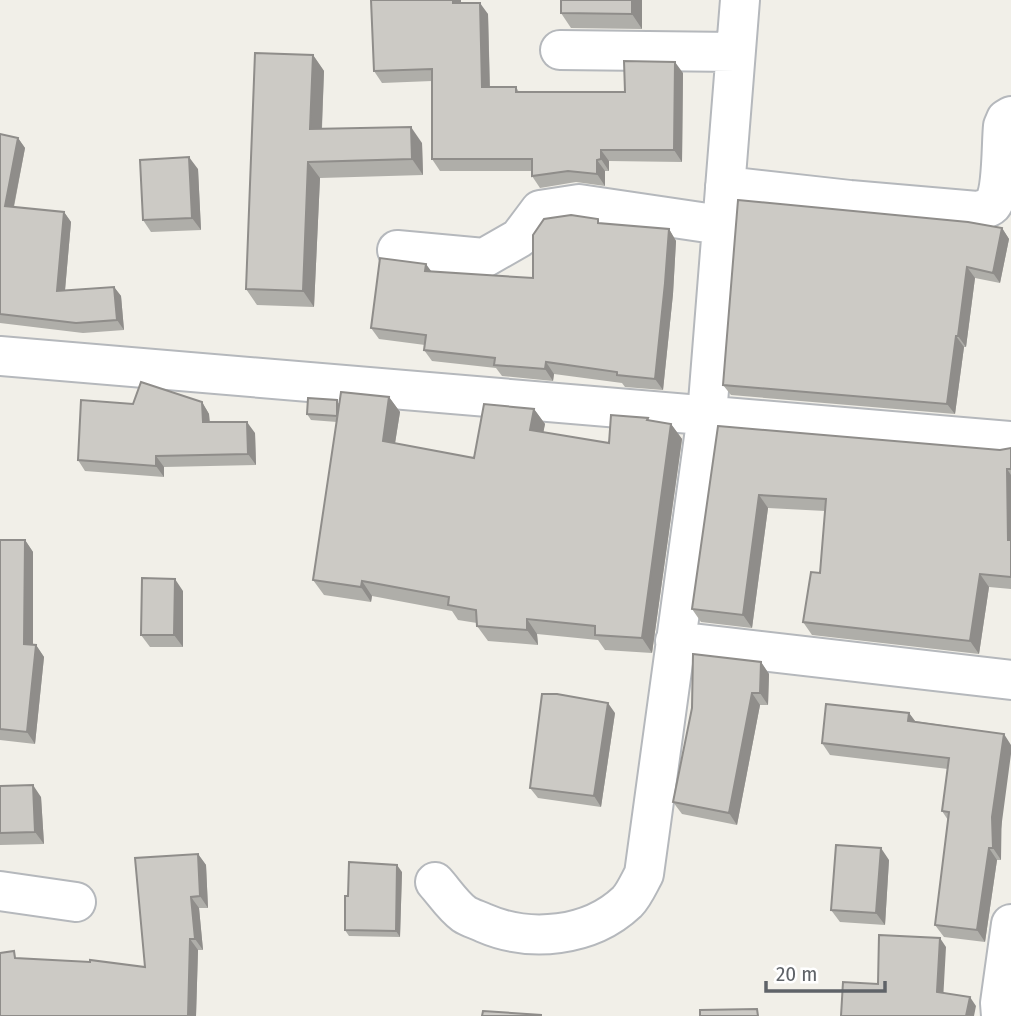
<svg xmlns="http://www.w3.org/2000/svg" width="1011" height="1016" font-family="'Fira Sans Condensed',sans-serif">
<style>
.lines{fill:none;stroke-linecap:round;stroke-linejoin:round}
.minor-casing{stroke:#b5b8bc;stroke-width:42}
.minor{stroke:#fff;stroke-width:38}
.wall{fill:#afaea9}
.shaded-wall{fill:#8f8d8a}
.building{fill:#cccac5;stroke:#8f8d8a;stroke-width:2}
</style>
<rect width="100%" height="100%" fill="#f1efe8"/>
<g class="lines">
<defs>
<path id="minor" d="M560 50 735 52
M725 186 850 200 977 211C983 209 988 209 992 205 1003 192 1001 144 1003 126L1006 119 1011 116
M397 250 484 258 519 238 540 210 579 204 721 225
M0 356 1011 441
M675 641 1011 680
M435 882C444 892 453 906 464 914 470 918 478 920 484 923 530 943 590 937 627 902 634 895 639 883 644 874L707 415 740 0
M0 891 76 902
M1001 1016 1000 1003 1011 924"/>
</defs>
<!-- minor casing -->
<use href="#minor" class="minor-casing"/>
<!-- minor -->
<use href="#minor" class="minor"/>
</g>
<!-- wall -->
<path class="wall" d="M642 0V29L571 28 561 13Z
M461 3 488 14 490 87H516L519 92H625L683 73 682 162 609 161V171H605V186L576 182 540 188 532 176V171H440L432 159V81L382 83 374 71Z
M313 55 324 71 322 129 422 143 423 175 320 178 314 307 257 305 246 289Z
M0 134 18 138 25 148 14 207 64 212 71 222 65 291 114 287 121 296 124 330 83 333 0 323Z
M198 169 201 230 151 232 143 220Z
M601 223 669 229 676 241 673 294 663 390 625 387 622 383 554 374 553 381 502 376 496 368 432 361 424 350 425 345 379 339 371 328 431 272 533 278Z
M1002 228 1009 239 1000 283 975 278 966 347H964L955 414 731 395 723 385Z
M389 397 400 412 395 443 474 458 534 409 545 424 543 432 609 443 648 418 649 421 671 424 682 439 652 653 605 650 598 640 537 634 538 645 488 641 477 626V623L458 620 452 611 372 596 371 602 324 595 313 580 337 422 311 420 307 414 339 403Z
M202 402 209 414 210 422 255 433 256 465 164 467V477L85 471 78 460 133 404Z
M718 426 1000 450 1011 448V589L989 587 979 654 812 635 803 622 820 573 825 511 768 508 752 628 701 622 692 609Z
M0 540H25L33 552V645H36L44 657 35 744 0 740Z
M183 591V647H150L141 635Z
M761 662 769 674 768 705H760L737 825 682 814 673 802Z
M615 713 601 807 538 798 530 788Z
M909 713 915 721 1004 734 1001 860H997L985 942 944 937 935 925 948 820 942 811 948 769 830 755 822 743Z
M0 786 41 797 44 844 0 845Z
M198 854 206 865 208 908H199L203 950H198L196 1016H0L19 958 145 967Z
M889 860 885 925 840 922 831 910Z
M402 872 400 937 349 936 345 930 348 896Z"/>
<!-- shaded-wall -->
<path class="shaded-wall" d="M453 0H461V15L453 3Z
M632 0H642V29L632 14Z
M480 3 488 14 490 99 482 87Z
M313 55 324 71 321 146 310 129Z
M675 62 683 73 682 162 674 150Z
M411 127 422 143 423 175 412 159Z
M18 138 25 148 12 215 5 206Z
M601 150 609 161V171L601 159Z
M189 157 198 169 201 230 192 218Z
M597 160 605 171V186L597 174Z
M308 162 320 178 314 307 303 291Z
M64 212 71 222 64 301 57 291Z
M1002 228 1009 239 1000 283 993 273Z
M669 229 676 241 673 294 663 390 655 379Z
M426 264 434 275 425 271Z
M967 267 975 278 966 347 958 336Z
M114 287 121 296 124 330 117 320Z
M956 336 964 347 955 414 947 404Z
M546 362 554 374 553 381 545 369Z
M389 397 400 412 393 456 383 441Z
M202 402 209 414 210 433 203 422Z
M534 409 545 424 541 445 530 430Z
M247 422 255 433 256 465 248 454Z
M671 424 682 439 652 653 642 638Z
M156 456 164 467V477L156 466Z
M1007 469 1011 475V544L1008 540Z
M759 495 768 508 752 628 743 615Z
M25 540 33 552V656L24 644Z
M980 574 989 587 979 654 970 641Z
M175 579 183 591V647L174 635Z
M362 581 372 596 371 602 361 587Z
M527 619 537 634 538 645 527 630Z
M36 645 44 657 35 744 27 732Z
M761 662 769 674 768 705 760 693Z
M752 693 760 705 737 825 729 813Z
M608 703 615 713 601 807 594 796Z
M909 713 918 725 908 721Z
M1004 734 1011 745V754L1001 829V860L993 848 992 817Z
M33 785 41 797 44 844 35 832Z
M881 848 889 860 885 925 876 913Z
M989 848 997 860 985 942 977 930Z
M198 854 206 865 208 908 200 896Z
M397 865 402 872 400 937 396 931Z
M191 897 199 908 203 950 195 939Z
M940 938 946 947 943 1001 937 992Z
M190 939 198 950 196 1016H188Z
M970 997 976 1006 974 1016H966Z"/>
<!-- building -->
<path class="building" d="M371 0H453V3H480L482 87H516V92H625L624 61 675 62 674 150H601V159L597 160V174L568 171 532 176V159H432V69L374 71Z
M561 0H632V14L561 13Z
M255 53 313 55 310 129 411 127 412 159 308 162 303 291 246 289Z
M0 134 18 138 5 206 64 212 57 291 114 287 117 320 76 323 0 314Z
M189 157 192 218 143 220 140 160Z
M738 200 968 222 1002 228 993 273 967 267 958 336H956L947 404 723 385Z
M571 215 598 219V223L669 229 665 283 655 379 617 375V372L546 362 545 369 494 365 495 358 424 350 426 335 371 328 380 258 426 264 425 271 533 278V235L544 219Z
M141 382 202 402 203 422H247L248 454 156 456V466L78 460 81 400 133 404Z
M341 392 389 397 383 441 474 458 484 404 534 409 530 430 609 443 611 415 648 418 647 420 671 424 642 638 595 635V626L527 619V630L477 626 476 610 448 605 449 597 362 581 361 587 313 580Z
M308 398 337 400V416L307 414Z
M718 426 1000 450 1011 448V469H1007L1008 540H1011V577L980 574 970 641 803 622 811 572 820 573 826 499 759 495 743 615 692 609Z
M0 540H25L24 644 36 645 27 732 0 729Z
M142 578 175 579 174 635H141Z
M693 654 761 662 760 693H752L729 813 673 802 692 708Z
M542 694H557L608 703 594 796 530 788Z
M826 704 909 713 908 721 1004 734 992 817 993 848H989L977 930 935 925 949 812 942 811 949 758 822 743Z
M33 785 35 832 0 833V786Z
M836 845 881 848 876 913 831 910Z
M198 854 200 896 191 897 195 939H190L188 1016H0V953L14 951 15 958 90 962V960L145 967 135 858Z
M349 862 397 865 396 931 345 930V896H348Z
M879 935 940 938 937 992 970 997 966 1016H841L843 982 878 984Z
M757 1009 758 1016H700V1010Z
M483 1011 541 1015V1016H482Z"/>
<!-- scale -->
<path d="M766 981v10h119v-10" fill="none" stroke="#5f6368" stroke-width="3.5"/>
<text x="776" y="981" font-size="21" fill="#5f6368" stroke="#ffffff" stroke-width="5" paint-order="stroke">20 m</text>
</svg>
